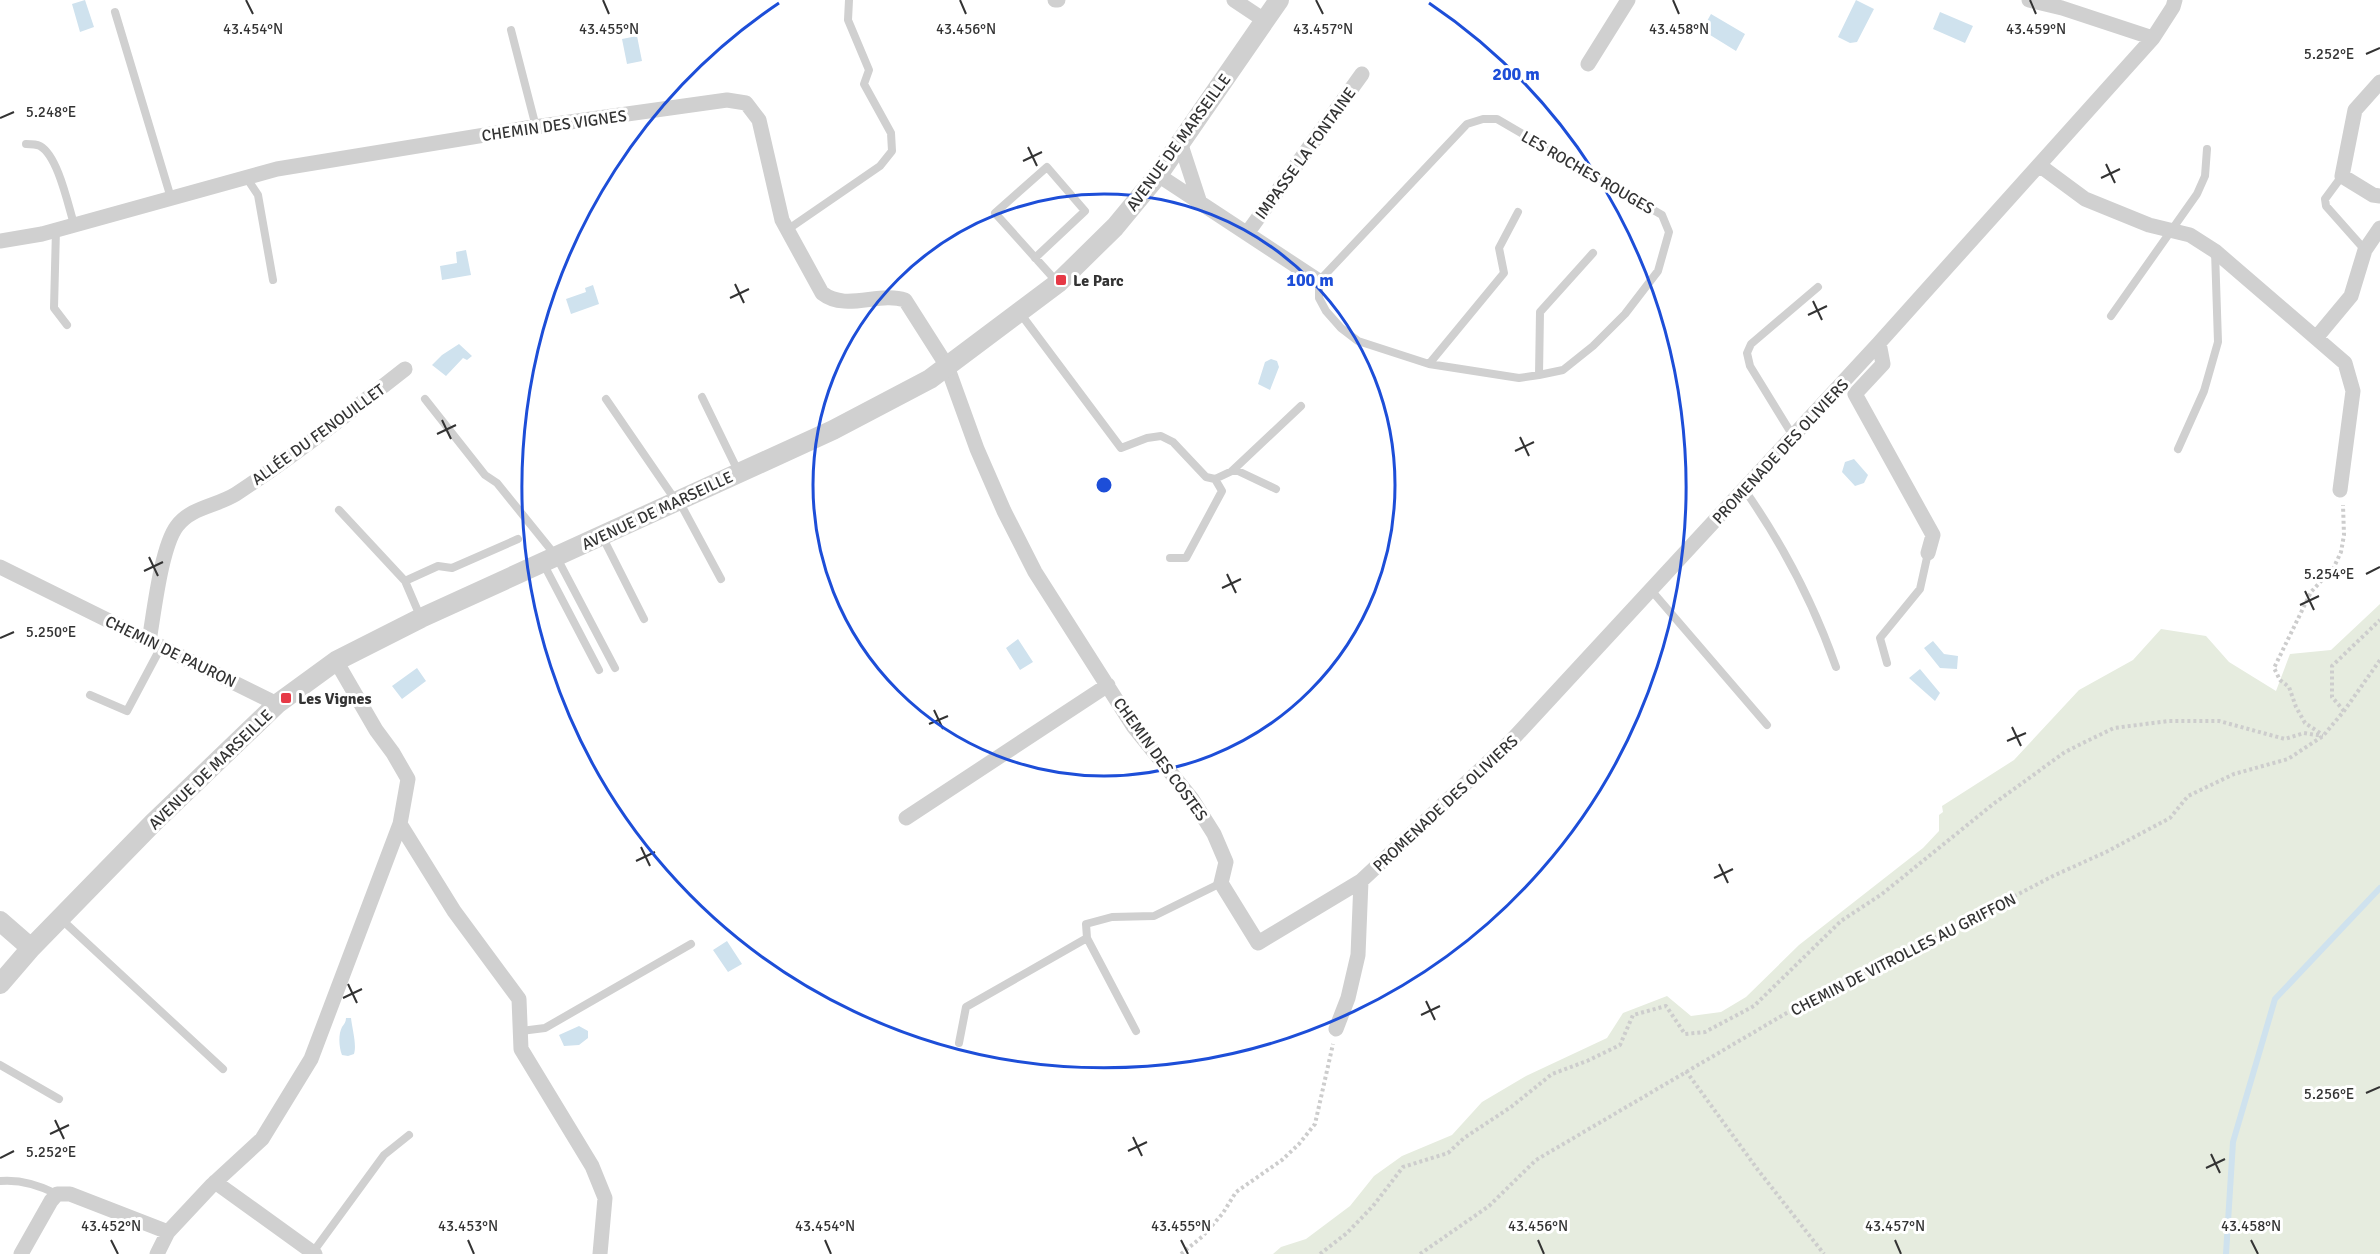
<svg xmlns="http://www.w3.org/2000/svg" width="2380" height="1254" font-family="Signika,sans-serif">
<style>
.green{fill:#e6ecdf}
.water{fill:#cfe2ee}
.lines{fill:none;stroke-linecap:round;stroke-linejoin:round}
.stream{stroke:#cfe2ee;stroke-width:6}
.path{stroke:#cdcdcd;stroke-width:4;stroke-dasharray:3 3;stroke-linecap:butt}
.service{stroke:#d0d0d0;stroke-width:8}
.minor{stroke:#d0d0d0;stroke-width:15}
.tertiary{stroke:#d0d0d0;stroke-width:20}
.ticks{fill:none;stroke:#333;stroke-width:2}
.ring{fill:none;stroke:#1d4ed8;stroke-width:3}
.poi-dot{fill:#e63946;stroke:#fff;stroke-width:2}
.labels{text-anchor:middle;stroke-width:6;stroke-linejoin:round;paint-order:stroke}
.street-label{font-size:16px;fill:#333;stroke:#fff}
.poi-label{font-size:16px;font-weight:bold;fill:#333;stroke:#fff;text-anchor:start}
.ticks-label{font-size:15px;text-anchor:middle;fill:#333;stroke:#fff;stroke-width:6;stroke-linejoin:round;paint-order:stroke}
.centre{fill:#1d4ed8;stroke:#fff;stroke-width:3}
.ring-label{font-size:18px;text-anchor:middle;font-weight:bold;fill:#1d4ed8;stroke:#fff;stroke-width:6;stroke-linejoin:round;paint-order:stroke}
</style>
<rect width="100%" height="100%" fill="#fff"/>
<!-- green -->
<path class="green" d="M2380 604V1254H1273L1281 1247 1306 1239 1350 1206 1374 1176 1402 1156 1452 1135 1482 1102 1526 1076 1607 1038 1623 1013 1667 996 1691 1016 1721 1012 1746 997 1799 945 1923 848 1939 831V815L1943 812 1942 806 2014 760 2079 690 2133 660 2161 629 2206 636 2229 662 2276 691 2290 654 2331 650Z"/>
<!-- water -->
<path class="water" d="M85 0 94 27 80 32 72 4Z
M1856 0 1874 9 1857 42 1850 43 1838 37Z
M1940 12 1973 26 1965 43 1933 29Z
M1711 14 1745 34 1736 51 1702 30Z
M637 36 642 61 627 64 622 39Z
M466 250 471 275 442 280 440 266 457 263 456 252Z
M593 285 599 304 571 314 566 299 586 292 585 288Z
M459 344 472 356 467 360 463 358 446 376 432 365 442 355Z
M1271 359 1277 361 1279 367 1270 390 1258 384 1265 362Z
M1854 459 1868 475 1864 483 1855 486 1842 472 1845 462Z
M1018 639 1033 662 1020 670 1006 648Z
M1933 641 1944 654 1958 656 1957 669 1940 668 1924 648Z
M417 668 426 681 402 699 392 686Z
M1920 669 1940 693 1935 701 1909 678Z
M727 941 742 964 728 972 713 950Z
M346 1018H351C352 1028 357 1045 354 1054L348 1056 342 1055C339 1047 338 1035 342 1027 344 1024 346 1022 346 1018Z
M579 1026 588 1031V1038L579 1045 564 1046 559 1035Z"/>
<g class="lines">
<!-- stream -->
<path class="stream" d="M2226 1254 2233 1142 2275 999 2380 888"/>
<!-- path -->
<path class="path" d="M2344 711 2332 697V666L2380 620
M2320 733 2305 723 2296 707 2289 687 2280 680 2274 668 2311 592 2334 567 2341 552 2344 535 2343 505
M1686 1071 1758 1170 1824 1254
M1181 1254 1203 1236 1223 1213 1236 1192 1282 1160 1299 1144 1315 1124 1333 1044
M1320 1254 1347 1233 1373 1206 1403 1167 1448 1153 1464 1138 1511 1107 1552 1074 1587 1061 1620 1045 1633 1015 1666 1006 1685 1034 1705 1032 1754 1006 1841 921 1882 894 1992 805 2065 752 2087 741 2114 728 2169 721H2219L2285 739 2304 733 2323 736
M1420 1254 1489 1206 1536 1160 1831 987 1917 947 2053 876 2106 852 2170 818 2188 796 2234 774 2288 759 2323 736 2344 711 2380 660"/>
<!-- service -->
<path class="service" d="M115 12 171 198
M511 30 536 127
M1483 119H1497L1662 215 1669 232 1658 271 1625 314 1593 346 1563 370 1539 375 1519 378 1429 364 1358 341 1341 328 1326 311 1319 298V281L1467 124Z
M26 144C31 144 36 144 40 146 58 156 68 205 74 224
M2342 176 2325 199 2326 206 2365 250
M246 177 258 195 273 280
M56 229 54 308 67 325
M787 230 880 166 892 151 891 133 864 84 869 70 848 20 849 0
M1035 258 1085 211 1047 167 995 213 1057 282
M1020 313 1121 448 1147 438 1161 436 1173 442 1206 477 1215 479 1232 471 1301 406
M2111 316 2197 194 2205 176 2207 149
M1429 364 1504 273 1499 248 1518 212
M1539 375 1540 312 1593 253
M702 397 738 471
M425 399 485 475 497 483 556 556 615 668
M606 399 676 501
M1793 436 1750 366 1747 353 1751 344 1818 287
M2178 449 2204 391 2218 342 2215 251
M1232 471H1238L1276 489
M1744 489C1784 546 1813 602 1836 667
M679 501 721 579
M339 510 405 581 420 616
M602 536 644 619
M1170 558H1186L1222 491 1215 479
M543 563 599 670
M405 581 438 566 452 568 518 539
M1651 590 1767 725
M1887 663 1880 638 1920 589 1928 553
M90 695 127 711 161 647
M61 919 223 1069
M521 1031 545 1028 691 944
M1136 1031 1087 938 1086 924 1112 917 1154 916 1221 883
M959 1043 966 1007 1087 938
M0 1065 59 1099
M0 1181C21 1179 39 1185 57 1194
M313 1252 384 1155 409 1135"/>
<!-- minor -->
<path class="minor" d="M1055 0H1058
M1234 0 1264 20
M2029 0 2062 8 2153 38
M1588 64 1628 0
M2380 82 2355 110 2342 176 2373 195 2380 196
M1180 142 1200 203
M2039 165 2085 199 2149 225 2190 235 2215 251 2345 363 2353 391 2340 490
M1158 175 1319 281
M1248 232 1362 74
M0 241 42 234 277 169 527 128 727 100 746 103 759 120 782 220 822 293C846 312 879 291 905 300L947 366 977 449 1004 511 1035 572 1133 726 1192 799 1214 834 1226 862 1221 883 1258 943 1361 881 1358 955 1348 998 1336 1029
M2316 338 2351 296 2365 250 2380 228
M1879 343 1883 364 1855 394 1933 535 1928 553
M0 567 277 704
M149 641C154 613 161 547 177 526 191 507 217 506 236 494 295 455 349 413 405 369
M906 818 1108 685
M400 824 454 911 519 999 521 1049 592 1166 605 1198 600 1254
M1361 881 1510 742 1879 343 2153 38 2173 7 2175 0
M215 1182 315 1254
M21 1254 51 1201 57 1194H70L168 1232
M157 1254 168 1232 212 1185 262 1139 311 1059 400 824 408 779 393 753 376 730 336 661"/>
<!-- tertiary -->
<path class="tertiary" d="M0 921 31 948
M0 984 31 948 153 823 277 704 336 661 421 618 833 430 930 379 1058 283 1115 227 1158 175 1279 0"/>
</g>
<!-- ticks -->
<path class="ticks" d="M246 0 253 14M603 0 609 14M960 0 966 14M1316 0 1323 14M1673 0 1679 14M2030 0 2036 14M2366 54 2380 48M0 118 14 112M1028 147 1037 166M1023 161 1042 152M2106 164 2115 183M2101 178 2120 169M735 284 744 303M730 298 749 289M1813 301 1822 320M1808 315 1827 306M442 420 451 439M437 434 456 425M1520 437 1529 456M1515 451 1534 442M149 557 158 576M144 571 163 562M1227 574 1236 593M2366 574 2380 567M1222 588 1241 579M2305 591 2314 610M2300 605 2319 596M0 638 14 632M934 710 943 729M929 724 948 716M2012 727 2021 746M2007 741 2026 733M641 847 650 866M636 861 655 852M1719 864 1728 883M1714 878 1733 869M348 984 357 1003M343 998 362 989M1426 1001 1435 1020M1421 1015 1440 1006M2366 1093 2380 1087M55 1120 64 1139M50 1134 69 1125M1133 1137 1142 1156M1128 1151 1147 1142M2211 1154 2220 1173M0 1158 14 1151M2206 1168 2225 1159M111 1240 118 1254M468 1240 474 1254M825 1240 831 1254M1181 1240 1188 1254M1538 1240 1544 1254M1895 1240 1901 1254M2251 1240 2258 1254"/>
<!-- distance rings -->
<g class="ring">
<circle cx="1104" cy="485" r="291"/>
<path d="M1429 3A582 582 0 1 1 779 3"/>
</g>
<!-- markers -->
<g class="poi-dot">
<rect x="1055" y="274" width="12" height="12" rx="3"/>
<rect x="280" y="692" width="12" height="12" rx="3"/>
</g>
<g class="labels">
<!-- street labels -->
<g class="street-label">
<text transform="translate(554 125) rotate(-8)" y="6">CHEMIN DES VIGNES</text>
<text transform="translate(1178 142) rotate(-54)" y="6">AVENUE DE MARSEILLE</text>
<text transform="translate(1305 153) rotate(-54)" y="6">IMPASSE LA FONTAINE</text>
<text transform="translate(1588 172) rotate(30)" y="6">LES ROCHES ROUGES</text>
<text transform="translate(318 434) rotate(-36)" y="6">ALLÉE DU FENOUILLET</text>
<text transform="translate(1780 451) rotate(-47)" y="6">PROMENADE DES OLIVIERS</text>
<text transform="translate(657 510) rotate(-25)" y="6">AVENUE DE MARSEILLE</text>
<text transform="translate(171 651) rotate(26)" y="6">CHEMIN DE PAURON</text>
<text transform="translate(1161 759) rotate(54)" y="6">CHEMIN DES COSTES</text>
<text transform="translate(210 769) rotate(-44)" y="6">AVENUE DE MARSEILLE</text>
<text transform="translate(1445 803) rotate(-43)" y="6">PROMENADE DES OLIVIERS</text>
<text transform="translate(1903 954) rotate(-27)" y="6">CHEMIN DE VITROLLES AU GRIFFON</text>
</g>
<!-- poi labels -->
<g class="poi-label">
<text x="1073" y="286">Le Parc</text>
<text x="298" y="704">Les Vignes</text>
</g>
</g>
<g class="ticks-label">
<text x="253" y="34">43.454°N</text>
<text x="609" y="34">43.455°N</text>
<text x="966" y="34">43.456°N</text>
<text x="1323" y="34">43.457°N</text>
<text x="1679" y="34">43.458°N</text>
<text x="2036" y="34">43.459°N</text>
<text x="2329" y="59">5.252°E</text>
<text x="51" y="117">5.248°E</text>
<text x="2329" y="579">5.254°E</text>
<text x="51" y="637">5.250°E</text>
<text x="2329" y="1099">5.256°E</text>
<text x="51" y="1157">5.252°E</text>
<text x="468" y="1231">43.453°N</text>
<text x="111" y="1231">43.452°N</text>
<text x="825" y="1231">43.454°N</text>
<text x="1181" y="1231">43.455°N</text>
<text x="1538" y="1231">43.456°N</text>
<text x="1895" y="1231">43.457°N</text>
<text x="2251" y="1231">43.458°N</text>
</g>
<circle cx="1104" cy="485" r="9" class="centre"/>
<g class="ring-label">
<text x="1516" y="80">200 m</text>
<text x="1310" y="286">100 m</text>
</g>
</svg>
